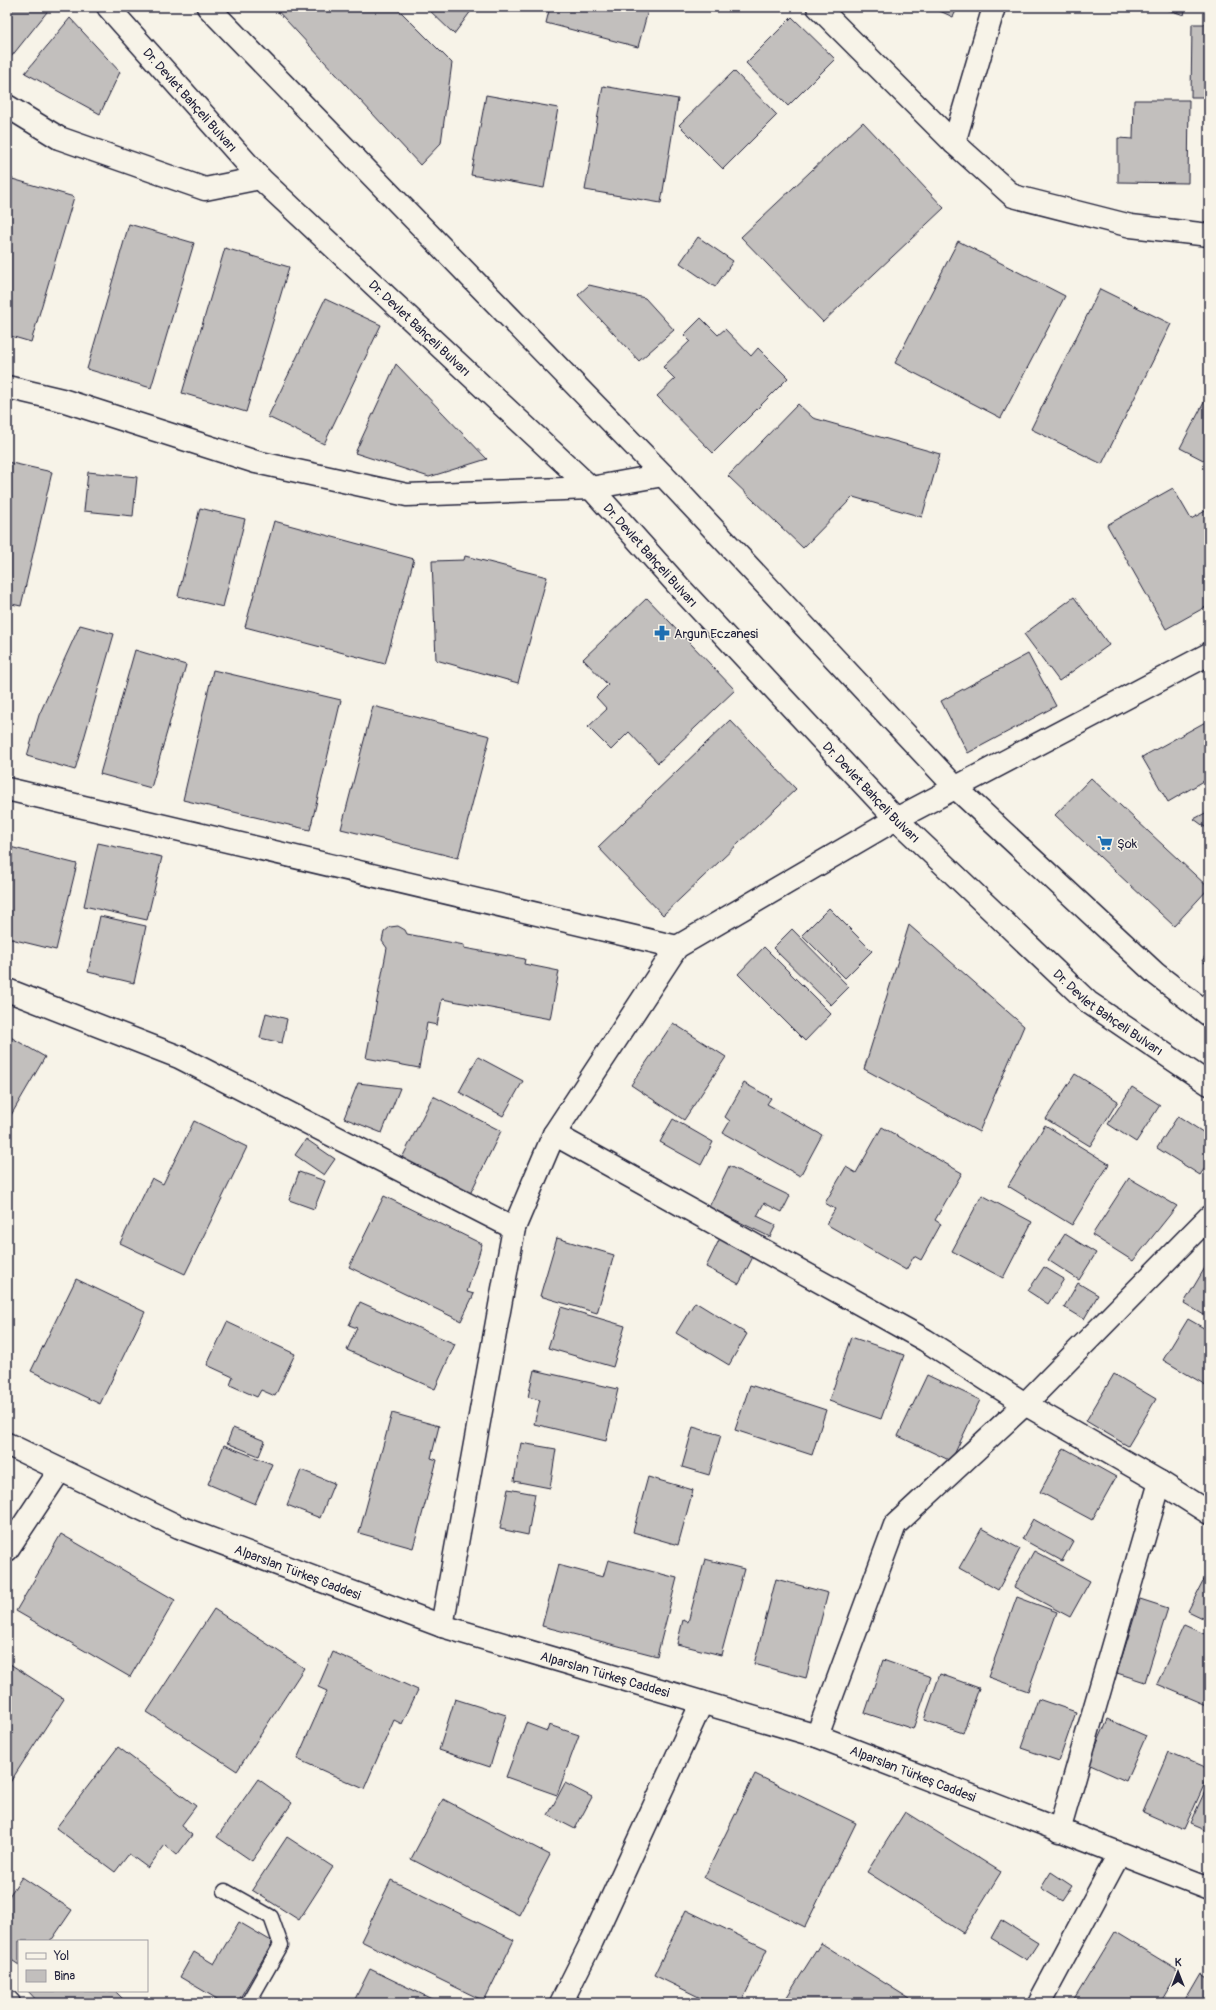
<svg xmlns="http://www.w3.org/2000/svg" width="1216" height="2010" font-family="Pangolin,sans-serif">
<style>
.building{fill:#c2bfbd;stroke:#22223b}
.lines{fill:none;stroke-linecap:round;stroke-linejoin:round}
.service-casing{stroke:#22223b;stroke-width:17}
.minor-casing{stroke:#22223b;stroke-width:25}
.tertiary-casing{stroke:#22223b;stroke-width:25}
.service{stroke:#f7f3e8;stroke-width:14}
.minor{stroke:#f7f3e8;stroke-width:22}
.tertiary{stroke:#f7f3e8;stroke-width:22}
.labels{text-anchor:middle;stroke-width:3;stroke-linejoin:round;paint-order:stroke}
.street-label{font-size:13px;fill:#22223b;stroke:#f7f3e8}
.poi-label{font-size:13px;fill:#22223b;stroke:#f7f3e8;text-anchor:start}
</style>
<rect width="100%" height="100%" fill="#f7f3e8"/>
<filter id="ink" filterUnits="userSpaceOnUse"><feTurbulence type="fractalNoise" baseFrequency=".025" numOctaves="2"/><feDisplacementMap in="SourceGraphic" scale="8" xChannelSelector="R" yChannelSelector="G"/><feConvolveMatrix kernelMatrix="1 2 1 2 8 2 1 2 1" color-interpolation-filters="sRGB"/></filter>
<g filter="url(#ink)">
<!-- building -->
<path class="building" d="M7 7H51L7 62Z
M274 7H396L452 63 441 143 420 165Z
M426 7H474L454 34Z
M550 7H649L638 47 546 23Z
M931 7H958L953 17Z
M1160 7H1186L1184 15Z
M792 17 835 59 788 106 746 63Z
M70 18 120 72 100 114 25 73Z
M1192 24H1209V97H1191Z
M734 71 777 115 723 169 679 125Z
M603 86 678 99 661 203 585 190Z
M486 95 558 108 544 188 471 175Z
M1134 100H1189L1188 183 1118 182V138L1133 139Z
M863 122 944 208 823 322 741 237Z
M9 178 74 197 31 342 7 335V186Z
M129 224 194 243 151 388 87 369Z
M698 237 733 261 715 287 680 263Z
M958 241 1065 296 1001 418 895 363Z
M225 248 289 267 246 412 182 393Z
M589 285 645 298 674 330 639 361 578 295Z
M1100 289 1171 324 1102 464 1031 429Z
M325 299 381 325 324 444 268 417Z
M701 318 718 335 725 329 751 356 758 348 788 378 713 453 657 396 675 379 663 367 690 341 684 335Z
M396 364 487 459 429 477 355 453Z
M1209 393V463L1180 448Z
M798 404 813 418 940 454 922 517 853 497 803 548 728 476Z
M7 462 52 472 21 606 7 603Z
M88 472 137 477 133 516 84 511Z
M1173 488 1191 519 1207 510 1209 514V605L1166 629 1107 525Z
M200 508 245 519 223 607 178 596Z
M274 521 414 559 385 664 245 627Z
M465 556 547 577 518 683 436 660 432 561 464 560Z
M1074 597 1109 645 1059 681 1024 634Z
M647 598 735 690 658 763 629 732 611 750 588 727 607 709 596 697 608 685 583 659Z
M80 625 114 634 75 770 27 756 39 715Z
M135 650 186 665 151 788 100 774Z
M1028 654 1056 706 968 753 941 701Z
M213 670 341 700 310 830 183 800Z
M373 706 490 736 458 858 341 829Z
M730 720 796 789 663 915 598 847Z
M1209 720V778L1168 802 1142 757Z
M1091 778 1209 888 1174 926 1055 815Z
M1209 811V830L1194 819Z
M98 843 162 857 147 920 84 906Z
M10 847 77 864 56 950 7 938V859Z
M829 908 872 951 845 978 802 935Z
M100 916 146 926 134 983 88 972Z
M909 925 1024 1026 979 1132 864 1069Z
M398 926 405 930 407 934 464 945V948L525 959 524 964 559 971 550 1019 442 999 437 1025 427 1023 419 1068 366 1058 387 948 382 941 384 932 390 927Z
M792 929 849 987 831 1005 773 948Z
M764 947 831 1014 805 1041 738 974Z
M1209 950V965L1202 961Z
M266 1013 287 1019 282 1043 260 1038Z
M673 1023 726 1057 684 1120 631 1085Z
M7 1035 45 1057 7 1122Z
M478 1057 523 1081 503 1116 459 1092Z
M1075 1074 1118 1101 1090 1146 1046 1119Z
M358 1083 400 1088 382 1133 344 1118Z
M744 1083 771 1098 767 1104 822 1135 800 1176 723 1133 730 1121 725 1117Z
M1132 1087 1160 1105 1136 1142 1108 1124Z
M433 1096 501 1131 469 1196 400 1162Z
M1178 1116 1209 1136V1162L1200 1175 1157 1148Z
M673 1119 713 1142 701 1165 660 1142Z
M194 1121 247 1147 185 1274 120 1243 152 1178 163 1184Z
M1045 1125 1109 1164 1072 1225 1008 1186Z
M882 1127 962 1173 935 1220 941 1224 921 1260 914 1256 906 1270 826 1224 835 1209 825 1203 846 1167 856 1173Z
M306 1139 335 1159 324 1175 295 1155Z
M729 1166 790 1196 782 1212 764 1203 757 1216 776 1225 770 1237 709 1207Z
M299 1172 325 1181 314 1209 289 1200Z
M1129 1178 1177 1206 1133 1261 1092 1235Z
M982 1195 1032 1222 1003 1278 952 1251Z
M384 1196 482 1244 467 1292 474 1294 461 1321 349 1267Z
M1065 1234 1096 1253 1079 1280 1048 1260Z
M557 1238 614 1255 597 1313 540 1296Z
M720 1238 754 1255 739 1284 706 1267Z
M1206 1266 1209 1268V1318L1184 1303Z
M1044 1267 1064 1279 1048 1304 1028 1291Z
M76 1279 145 1312 100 1404 31 1371Z
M1078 1283 1098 1295 1084 1319 1064 1307Z
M360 1302 455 1344 435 1389 347 1350 357 1328 349 1325Z
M695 1302 747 1334 729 1365 676 1333Z
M561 1307 625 1326 613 1367 548 1348Z
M1188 1319 1209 1331V1387L1163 1360Z
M227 1322 295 1354 275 1396 261 1390 257 1397 230 1385 233 1377 207 1365Z
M851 1337 904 1355 881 1419 829 1401Z
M534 1370 618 1389 606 1441 534 1424 540 1400 528 1397Z
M1114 1374 1156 1399 1128 1446 1086 1421Z
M927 1375 980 1400 951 1461 898 1436Z
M750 1385 826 1410 812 1455 735 1430Z
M392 1413 439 1426 431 1458 437 1460 413 1548 359 1533Z
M693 1427 721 1435 709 1475 682 1467Z
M233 1428 265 1441 259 1456 227 1443Z
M521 1443 556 1449 550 1488 514 1481Z
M224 1445 272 1464 255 1504 208 1484Z
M1064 1448 1116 1477 1092 1520 1040 1492Z
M301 1470 334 1483 320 1518 287 1505Z
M648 1477 693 1490 678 1545 633 1532Z
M508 1489 535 1494 528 1535 500 1529Z
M1033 1519 1073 1541 1062 1561 1022 1539Z
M982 1528 1020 1549 998 1590 959 1568Z
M61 1534 175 1600 130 1677 16 1611Z
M1034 1551 1090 1581 1070 1617 1014 1587Z
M705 1559 744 1569 721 1655 677 1644 683 1620 688 1622Z
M608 1560 677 1578 657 1656 542 1626 558 1565 603 1577Z
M1209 1570V1621L1188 1611Z
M776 1579 828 1593 806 1678 754 1664Z
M1017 1597 1057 1612 1028 1691 988 1677Z
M1140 1599 1168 1608 1145 1682 1117 1673Z
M214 1609 304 1668 237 1771 147 1712Z
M1184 1625 1209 1636V1706L1157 1684Z
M333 1652 418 1690 402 1724 394 1720 364 1789 297 1759 327 1691 318 1687Z
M883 1660 931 1677 913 1729 865 1713Z
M7 1662 64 1699 7 1787Z
M940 1674 979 1688 963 1733 924 1720Z
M455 1699 506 1715 490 1767 439 1750Z
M1038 1699 1076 1712 1059 1761 1021 1748Z
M1108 1719 1146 1736 1126 1781 1088 1764Z
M526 1723 547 1731 549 1725 579 1735 557 1795 506 1777Z
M118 1747 196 1806 181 1826 192 1835 177 1855 165 1845 148 1868 129 1854 115 1872 56 1828Z
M1169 1752 1209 1769V1774L1184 1830 1143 1812Z
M755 1774 856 1823 805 1927 704 1878Z
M258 1779 292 1803 252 1861 217 1837Z
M1209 1782V1832L1190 1824Z
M565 1783 592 1797 575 1829 548 1815Z
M443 1799 550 1855 519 1915 411 1859Z
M905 1812 1001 1872 963 1933 867 1872Z
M287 1837 333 1867 299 1920 252 1890Z
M1051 1872 1072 1886 1062 1901 1041 1888Z
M22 1877 72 1910 51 1941H19V1965L7 1957V1899Z
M391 1880 514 1940 484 2001 361 1941Z
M686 1910 767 1949 741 2003H711L654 1975Z
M1001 1920 1038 1943 1027 1960 991 1938Z
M239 1922 273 1942 237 2003H224L180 1977 194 1952 214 1964Z
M1115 1932 1179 1971 1160 2003H1072Z
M821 1943 910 1999 908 2003H783Z
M370 1969 440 2003H353Z
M1201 1972 1209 1977V2003H1183Z
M28 1991H115L124 2000 120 2003H39Z"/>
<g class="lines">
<defs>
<path id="service" d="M225 1891 271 1917 281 1945 248 2003"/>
<g id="minor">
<path id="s1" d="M108 7 260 178 591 488 682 590 896 819 1088 1002 1209 1084"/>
<path d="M208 7 663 475 956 788 1156 974 1209 1015"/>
<path d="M818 7 954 143 1013 196 1131 226 1209 235"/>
<path d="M7 106 59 138 205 189 260 178"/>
<path d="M954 143 994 7"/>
<path d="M7 387 62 400 256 462 407 495 591 488 663 475"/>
<path d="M7 789 677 947"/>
<path d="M7 990 179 1057 514 1228"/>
<path d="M554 1134 925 1340 1025 1404 1160 1482 1209 1513"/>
<path id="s2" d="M7 1444 179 1527 442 1626 817 1736 1209 1888"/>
<path d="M7 1550 60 1470"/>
<path d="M442 1626 514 1228 554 1134 677 947 896 819 1209 654"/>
<path d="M817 1736 895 1525 1025 1404 1209 1217"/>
<path d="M1059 1831 1160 1482"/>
<path d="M7 2001 9 2003"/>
<path d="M1039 2003 1119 1854"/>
</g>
<path id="tertiary" d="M561 2003 592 1941 702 1702"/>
</defs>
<!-- service casing -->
<use href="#service" class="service-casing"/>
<!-- minor casing -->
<use href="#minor" class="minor-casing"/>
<!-- tertiary casing -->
<use href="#tertiary" class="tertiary-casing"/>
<!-- service -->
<use href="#service" class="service"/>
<!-- minor -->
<use href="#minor" class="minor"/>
<!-- tertiary -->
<use href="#tertiary" class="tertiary"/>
</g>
</g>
<!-- icons -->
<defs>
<symbol id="pharmacy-bare" viewBox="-9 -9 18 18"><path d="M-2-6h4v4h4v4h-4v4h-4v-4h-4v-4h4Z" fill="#1f6fb2" stroke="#f7f3e8" stroke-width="2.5" paint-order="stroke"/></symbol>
<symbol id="supermarket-bare" viewBox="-9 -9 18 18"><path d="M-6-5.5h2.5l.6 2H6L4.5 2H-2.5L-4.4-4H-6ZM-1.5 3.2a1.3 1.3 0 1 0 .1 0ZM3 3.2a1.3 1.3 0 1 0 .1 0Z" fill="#1f6fb2" stroke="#f7f3e8" stroke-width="2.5" paint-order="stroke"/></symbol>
</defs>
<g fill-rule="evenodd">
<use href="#pharmacy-bare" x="651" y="622" width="22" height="22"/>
<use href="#supermarket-bare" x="1094" y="832" width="22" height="22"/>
</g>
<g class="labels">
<!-- street labels -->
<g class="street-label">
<text dy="5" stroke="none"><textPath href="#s1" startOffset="124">Dr. Devlet Bahçeli Bulvarı</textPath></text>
<text dy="5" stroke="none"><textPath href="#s1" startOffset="448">Dr. Devlet Bahçeli Bulvarı</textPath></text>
<text dy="5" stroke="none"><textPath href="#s1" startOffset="772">Dr. Devlet Bahçeli Bulvarı</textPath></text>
<text dy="5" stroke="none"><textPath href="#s1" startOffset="1096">Dr. Devlet Bahçeli Bulvarı</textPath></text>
<text dy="5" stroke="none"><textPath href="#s1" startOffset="1420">Dr. Devlet Bahçeli Bulvarı</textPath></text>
<text dy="5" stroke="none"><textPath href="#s2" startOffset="318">Alparslan Türkeş Caddesi</textPath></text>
<text dy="5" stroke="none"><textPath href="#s2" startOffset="642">Alparslan Türkeş Caddesi</textPath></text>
<text dy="5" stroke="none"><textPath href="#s2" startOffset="966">Alparslan Türkeş Caddesi</textPath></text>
</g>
<!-- poi labels -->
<g class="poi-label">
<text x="674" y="638">Argun Eczanesi</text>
<text x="1117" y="848">Şok</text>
</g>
</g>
<!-- margin -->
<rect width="1216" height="2010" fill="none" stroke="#f7f3e8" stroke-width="24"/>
<rect x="12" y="12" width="1192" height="1986" fill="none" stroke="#22223b" stroke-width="1.5" filter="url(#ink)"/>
<!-- legend -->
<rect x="18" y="1940" width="130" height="52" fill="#f7f3e8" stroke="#a29fa3"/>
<rect x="26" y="1953" width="20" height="6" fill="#f7f3e8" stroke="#a29fa3"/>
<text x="54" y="1960" font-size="12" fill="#22223b">Yol</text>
<rect x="26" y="1970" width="20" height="12" fill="#c2bfbd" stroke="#a29fa3"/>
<text x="54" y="1980" font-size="12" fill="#22223b">Bina</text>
<!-- north arrow -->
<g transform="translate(1178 1972)" stroke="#f7f3e8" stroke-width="3" paint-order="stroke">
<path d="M0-3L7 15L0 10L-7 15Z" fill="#22223b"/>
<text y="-6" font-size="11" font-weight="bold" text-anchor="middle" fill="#22223b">K</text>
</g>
</svg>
